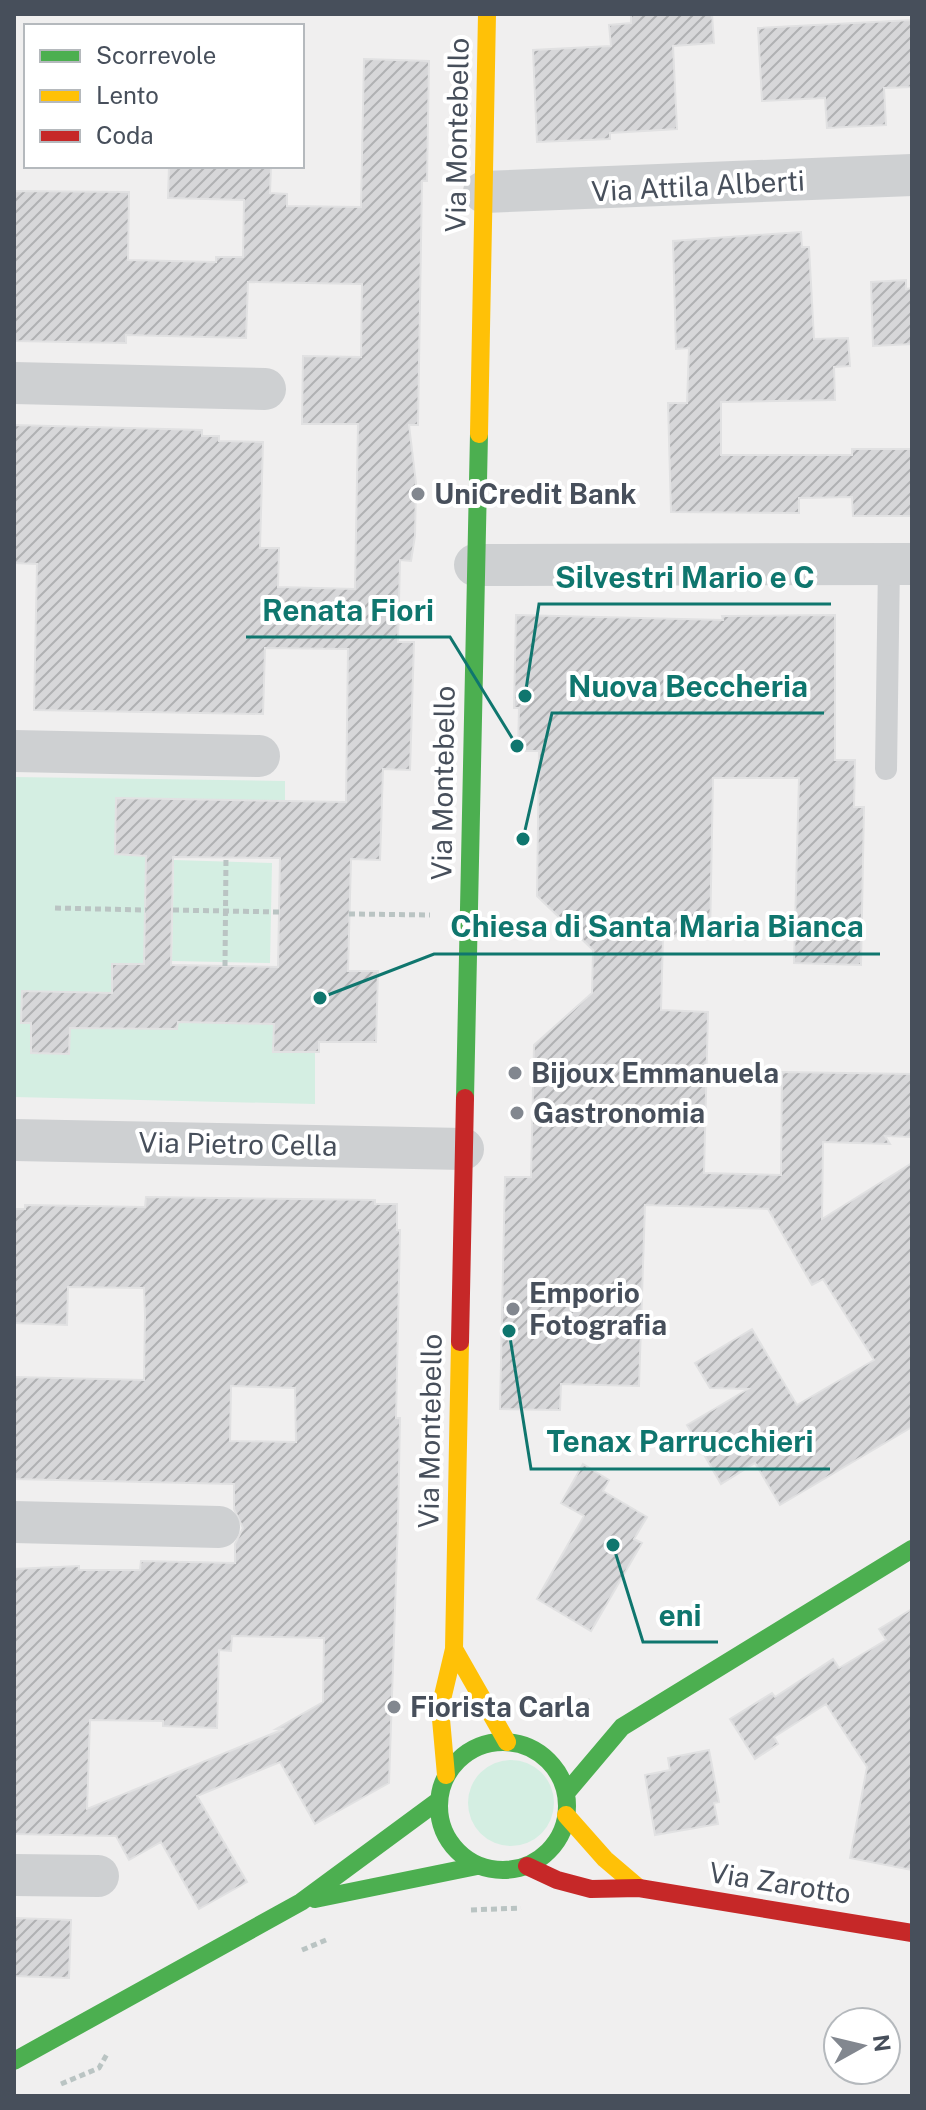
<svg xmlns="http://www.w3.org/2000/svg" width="926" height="2110" font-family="'Public Sans',sans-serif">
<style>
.green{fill:#d4eee2}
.building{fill:url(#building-hatch);stroke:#e1e1e2;stroke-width:2;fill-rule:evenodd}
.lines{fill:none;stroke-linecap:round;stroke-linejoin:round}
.path{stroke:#bac4c3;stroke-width:5;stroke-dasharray:6 4;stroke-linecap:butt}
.lane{stroke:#ced0d2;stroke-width:22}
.street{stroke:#ced0d2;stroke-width:42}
.fast{stroke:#4caf50;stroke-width:18}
.slow{stroke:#ffc107;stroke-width:18}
.jam{stroke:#c62828;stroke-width:18}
.poi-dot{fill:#82878f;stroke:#fff;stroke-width:3}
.labels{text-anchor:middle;stroke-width:8;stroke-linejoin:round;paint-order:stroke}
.street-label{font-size:28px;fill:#474f5b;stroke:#fff}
.poi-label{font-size:28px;font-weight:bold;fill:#474f5b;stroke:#fff;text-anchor:start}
.leader{fill:none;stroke:#0f766e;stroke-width:3}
.callout-dot{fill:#0f766e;stroke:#fff;stroke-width:3}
.callout-label{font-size:30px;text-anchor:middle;font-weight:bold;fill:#0f766e;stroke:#fff;stroke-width:8;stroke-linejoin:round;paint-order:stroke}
</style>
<defs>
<pattern id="building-hatch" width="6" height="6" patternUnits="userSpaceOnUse" patternTransform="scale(2)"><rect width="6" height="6" fill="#d7d7d9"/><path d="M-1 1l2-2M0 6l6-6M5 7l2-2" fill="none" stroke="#b0b1b3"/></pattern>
</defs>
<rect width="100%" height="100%" fill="#f0efef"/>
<!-- green -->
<path class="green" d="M14 777 285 781V801L116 798 115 854 146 856 144 964H112L111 1008 59 1007V992L22 991 21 1022 31 1023V1053L69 1054 70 1028 177 1029 178 1022 274 1024 273 1051 315 1052V1104L14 1097Z
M174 860 272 863 270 963 172 961Z
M468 1803a43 43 0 1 1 86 0a43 43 0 1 1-86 0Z"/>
<!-- building -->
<path class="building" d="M631 14H712L714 43 673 46 677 129 610 133V139L537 142 533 50 611 46 609 25 631 23Z
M912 20V87L884 88 886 125 827 128 825 98 762 101 758 28Z
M364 59 429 61 427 181H422L418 425H409L416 483 415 536 411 561 400 560 398 642H414L410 770 383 769 380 860 351 859 348 971H378L376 1042H319V1052H273L274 1024 178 1022 177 1029 70 1028 69 1054 31 1053V1023H21L22 991 112 993V964H144L146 856 115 854 116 798 346 802 348 649 265 648 263 714 34 710 37 564 14 563V425L202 430V436H219V441L263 442 260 548H279L278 587 355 589 358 424H302L303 356 361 357 362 284 248 282 246 338 126 335V343L14 341V191L129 192 128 260 216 262V257H243L244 200 168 198 169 166H271L270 193 287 194V206L361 207ZM173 857 280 858 278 967 171 965Z
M801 232 802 247H809L814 339 848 338 850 366 834 367 835 400 721 402V455H852V449H912V516H853L852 497 799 498V513L671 512 668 403H687L689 348 676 349 673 241Z
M906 280V289L912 288V344L873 346 871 282Z
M516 615 723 620 722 616 835 615V760H855L854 807H864L861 965 794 963 799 778H713L710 937 663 936 661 1010 708 1012 704 1173 781 1175 782 1072 912 1074V1137L885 1136 890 1144 823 1142 822 1219 912 1163V1427L780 1505 755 1463 721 1484 687 1425 748 1389 710 1388 695 1363 752 1329 797 1405 874 1360 823 1279 812 1285 768 1209 645 1205 639 1386 561 1384 560 1410 500 1409 505 1177H531L534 1045 592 993 593 950 537 896 539 751H518L519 708H514Z
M146 1197 375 1200V1204H397V1230H400L396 1418H400L398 1520 389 1783 315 1824 280 1762 197 1796 247 1882 199 1909 161 1842 129 1860 116 1836 14 1834V1569L79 1566V1570H140L141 1561 235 1563V1544L243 1528 234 1509V1484L14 1479V1377L144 1380 145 1316 144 1288 68 1287 67 1325 14 1323V1209H25V1205L145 1207ZM231 1386 295 1388 296 1442 230 1441ZM232 1636 324 1638 323 1702 276 1729H284L87 1809 90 1720 163 1721V1726L217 1728 219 1650 231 1651Z
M583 1464 609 1480 603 1491 647 1517 634 1539 642 1543 591 1631 537 1599 584 1516 561 1503Z
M912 1609V1870L850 1858 867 1767 826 1704 774 1737 778 1744 755 1759 730 1719 772 1693 775 1697 833 1659 839 1668 886 1640 879 1629Z
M709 1750 719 1802 714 1803 718 1824 655 1835 645 1775 670 1770 668 1758Z
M14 1918 71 1920 69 1978 14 1976Z"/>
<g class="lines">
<!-- path -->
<path class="path" d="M55 908 146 910
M173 910 279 912
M349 914 430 915
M225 966 226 857
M530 1704 554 1711 590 1701
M471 1910 521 1908
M302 1950 326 1940
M61 2084 99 2068 107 2054"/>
<!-- lane -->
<path class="lane" d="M886 769 889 564"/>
<!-- street -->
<path class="street" d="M484 192 912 175
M14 383 265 389
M475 565 912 564
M14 751 259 756
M14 1140 463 1149
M14 1522 219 1527
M14 1875 98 1876"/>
<!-- fast -->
<path class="fast" d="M465 1098 479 434
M439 1806a64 64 0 1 1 128 0a64 64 0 1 1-128 0Z
M567 1792 622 1727 912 1549
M315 1899 477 1866
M14 2061 301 1902 438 1801"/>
<!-- slow -->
<path class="slow" d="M479 434 487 14
M454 1649 507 1742
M446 1775 440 1708 454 1649 460 1342
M566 1815 605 1859 639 1888"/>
<!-- jam -->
<path class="jam" d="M460 1342 465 1098
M527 1866 557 1880 591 1889 639 1888 912 1933"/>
</g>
<!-- markers -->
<g class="poi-dot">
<circle cx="418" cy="494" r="8"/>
<circle cx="515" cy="1073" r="8"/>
<circle cx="517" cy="1113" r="8"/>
<circle cx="513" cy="1309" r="8"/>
<circle cx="394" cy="1707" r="8"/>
</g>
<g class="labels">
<!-- street labels -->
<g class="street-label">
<text transform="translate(457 135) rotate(-89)" y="10">Via Montebello</text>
<text transform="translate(698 186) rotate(-3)" y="10">Via Attila Alberti</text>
<text transform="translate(443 783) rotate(-89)" y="10">Via Montebello</text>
<text transform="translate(238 1144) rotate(1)" y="10">Via Pietro Cella</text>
<text transform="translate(430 1431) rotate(-89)" y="10">Via Montebello</text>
<text transform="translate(780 1883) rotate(9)" y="10">Via Zarotto</text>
</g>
<!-- poi labels -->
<g class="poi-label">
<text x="434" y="504">UniCredit Bank</text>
<text x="531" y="1083">Bijoux Emmanuela</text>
<text x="533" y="1123">Gastronomia</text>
<text x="529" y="1303">Emporio<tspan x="529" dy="32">Fotografia</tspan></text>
<text x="410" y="1717">Fiorista Carla</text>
</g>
</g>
<!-- callouts -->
<path class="leader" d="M525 696L539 604H831M517 746L450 637H246M523 839L552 713H824M320 998L434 954H880M509 1331L531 1469H830M613 1545L643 1642H718"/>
<g class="callout-dot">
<circle cx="525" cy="696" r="8"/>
<circle cx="517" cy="746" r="8"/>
<circle cx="523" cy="839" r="8"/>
<circle cx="320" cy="998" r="8"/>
<circle cx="509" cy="1331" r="8"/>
<circle cx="613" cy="1545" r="8"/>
</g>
<g class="callout-label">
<text x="685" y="588">Silvestri Mario e C</text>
<text x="348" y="621">Renata Fiori</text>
<text x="688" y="697">Nuova Beccheria</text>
<text x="657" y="937">Chiesa di Santa Maria Bianca</text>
<text x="680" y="1452">Tenax Parrucchieri</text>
<text x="680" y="1626">eni</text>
</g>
<!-- border -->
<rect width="926" height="2110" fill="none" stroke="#474f5b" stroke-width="32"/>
<!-- legend -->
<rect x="24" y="24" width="280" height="144" fill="#ffffff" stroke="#b5b9bd" stroke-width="2"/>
<rect x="40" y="50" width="40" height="12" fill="#4caf50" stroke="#b5b9bd" stroke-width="2"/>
<text x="96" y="64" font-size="24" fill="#474f5b">Scorrevole</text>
<rect x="40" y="90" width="40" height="12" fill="#ffc107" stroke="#b5b9bd" stroke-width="2"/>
<text x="96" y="104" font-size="24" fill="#474f5b">Lento</text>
<rect x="40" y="130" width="40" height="12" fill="#c62828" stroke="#b5b9bd" stroke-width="2"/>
<text x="96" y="144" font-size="24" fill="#474f5b">Coda</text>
<!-- north arrow -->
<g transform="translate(862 2046) rotate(82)"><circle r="38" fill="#ffffff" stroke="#b5b9bd" stroke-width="2"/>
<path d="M0-6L14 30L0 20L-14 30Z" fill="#82878f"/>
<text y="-12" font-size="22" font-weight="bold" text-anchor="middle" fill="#474f5b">N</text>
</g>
</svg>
